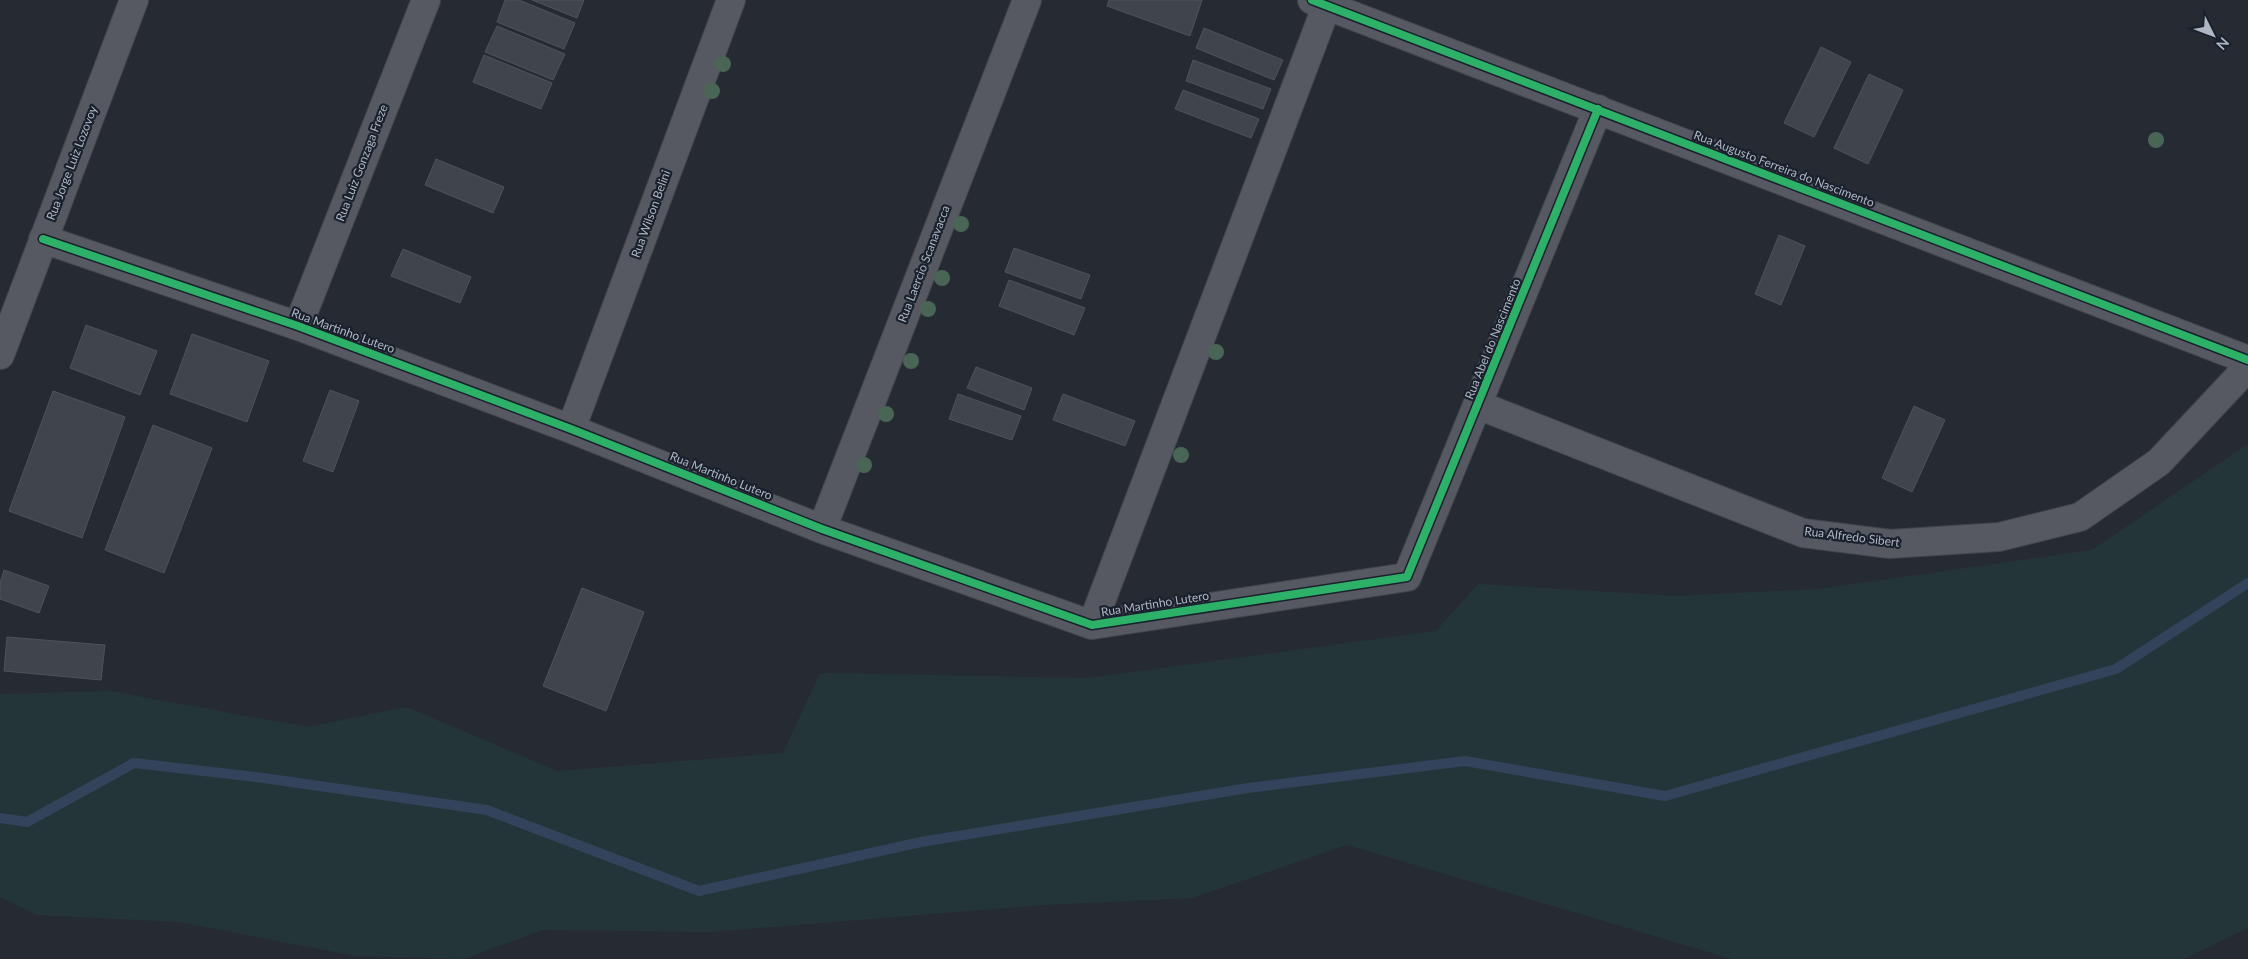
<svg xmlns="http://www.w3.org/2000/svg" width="2248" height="959" font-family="Lato,sans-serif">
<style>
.green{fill:#233538}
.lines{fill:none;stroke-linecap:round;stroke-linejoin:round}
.stream{stroke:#33435b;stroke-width:10}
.building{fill:#40454b;stroke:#4e535b}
.minor-casing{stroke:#42464c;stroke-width:30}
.minor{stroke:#565961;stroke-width:28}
.cycleway-casing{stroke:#1a212d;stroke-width:11}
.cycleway{stroke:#2db169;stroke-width:8}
.tree{fill:#496556}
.labels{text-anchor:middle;stroke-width:4.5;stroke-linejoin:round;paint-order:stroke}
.street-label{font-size:12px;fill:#afb7c5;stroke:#1a212d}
</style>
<rect width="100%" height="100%" fill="#262b33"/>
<!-- green -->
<path class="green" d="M2248 444V928L2184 959H1732L1347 845 1192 898 1043 905 710 932 543 930 464 959 355 956 180 922 37 915 0 897V694L110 691 307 727 406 707 558 771 783 753 820 673 1088 678 1436 631 1478 584 1676 596 1818 589 2092 550Z"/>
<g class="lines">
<!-- stream -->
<path class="stream" d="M0 818 27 822 134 763 256 777 487 810 699 891 921 842 1248 788 1465 761 1665 796 2116 669 2248 583"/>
</g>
<!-- building -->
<path class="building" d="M505 0H519L575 23 564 49 497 22Z
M532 0H584L577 18Z
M1109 0H1202L1190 36 1107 6Z
M497 26 565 54 553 80 485 52Z
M1204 28 1283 60 1274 80 1196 48Z
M1821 47 1851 62 1814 137 1784 123Z
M484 55 552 83 541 109 473 82Z
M1193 60 1271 89 1263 109 1186 81Z
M1869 74 1903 90 1868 164 1834 148Z
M1183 90 1259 119 1251 138 1175 109Z
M436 159 504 187 493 213 425 185Z
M1779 235 1805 246 1781 305 1755 294Z
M1014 248 1090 275 1081 299 1005 272Z
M403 249 471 277 460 303 391 276Z
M1009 280 1085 308 1074 335 999 306Z
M86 325 157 351 140 395 70 368Z
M192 334 269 361 247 422 170 394Z
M976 367 1032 388 1024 410 967 388Z
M330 390 359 401 333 472 303 461Z
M53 391 125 417 82 538 9 511Z
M958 394 1021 416 1012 440 949 419Z
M1063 394 1135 421 1125 446 1053 420Z
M1914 406 1945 420 1912 492 1882 478Z
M153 425 212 448 164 573 105 550Z
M4 570 49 586 39 613 0 599V583Z
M582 588 644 612 606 711 543 686Z
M7 637 105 645 101 680 4 671Z"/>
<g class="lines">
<defs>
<path id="minor" d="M1312 0 2248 360
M43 239 298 326 571 429 822 529 1092 625 1407 577 1598 109
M298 326 426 0
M0 355 134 0
M1478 405 1803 533 1890 544 1999 537 2080 517 2159 462 2248 367
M571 429 731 0
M822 529 1027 0
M1092 625 1327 5"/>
</defs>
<!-- minor casing -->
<use href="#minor" class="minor-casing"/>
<!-- minor -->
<use href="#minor" class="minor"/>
<defs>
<path id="cycleway" d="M1312 0 2248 360
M43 239 298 326 571 429 822 529 1092 625 1407 577 1598 109"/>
</defs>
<!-- cycleway casing -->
<use href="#cycleway" class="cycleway-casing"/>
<!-- cycleway -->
<use href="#cycleway" class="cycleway"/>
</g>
<!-- trees -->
<g class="tree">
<circle cx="723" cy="64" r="8"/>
<circle cx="712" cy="91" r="8"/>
<circle cx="2156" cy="140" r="8"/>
<circle cx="961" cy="224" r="8"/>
<circle cx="942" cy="278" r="8"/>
<circle cx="928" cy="309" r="8"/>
<circle cx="1216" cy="352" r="8"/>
<circle cx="911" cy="361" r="8"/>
<circle cx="886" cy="414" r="8"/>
<circle cx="1181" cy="455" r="8"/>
<circle cx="864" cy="465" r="8"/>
</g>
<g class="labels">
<!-- street labels -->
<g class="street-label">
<text transform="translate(72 163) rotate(-69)" y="4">Rua Jorge Luiz Lozovoy</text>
<text transform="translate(362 163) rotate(-69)" y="4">Rua Luiz Gonzaga Freze</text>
<text transform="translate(1784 169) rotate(21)" y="4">Rua Augusto Ferreira do Nascimento</text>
<text transform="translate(651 214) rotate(-70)" y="4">Rua Wilson Belini</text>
<text transform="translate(924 264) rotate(-69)" y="4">Rua Laercio Scanavacca</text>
<text transform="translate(343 331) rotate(20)" y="4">Rua Martinho Lutero</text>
<text transform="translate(1493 339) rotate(-68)" y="4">Rua Abel do Nascimento</text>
<text transform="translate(721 476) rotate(22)" y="4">Rua Martinho Lutero</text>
<text transform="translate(1852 537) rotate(7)" y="4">Rua Alfredo Sibert</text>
<text transform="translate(1155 604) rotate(-9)" y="4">Rua Martinho Lutero</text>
</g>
</g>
<!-- north arrow -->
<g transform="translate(2213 35) rotate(132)" stroke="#1a212d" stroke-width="4" paint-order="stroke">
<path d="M0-4L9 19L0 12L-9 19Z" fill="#afb7c5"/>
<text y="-8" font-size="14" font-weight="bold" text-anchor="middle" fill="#afb7c5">N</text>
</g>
</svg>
